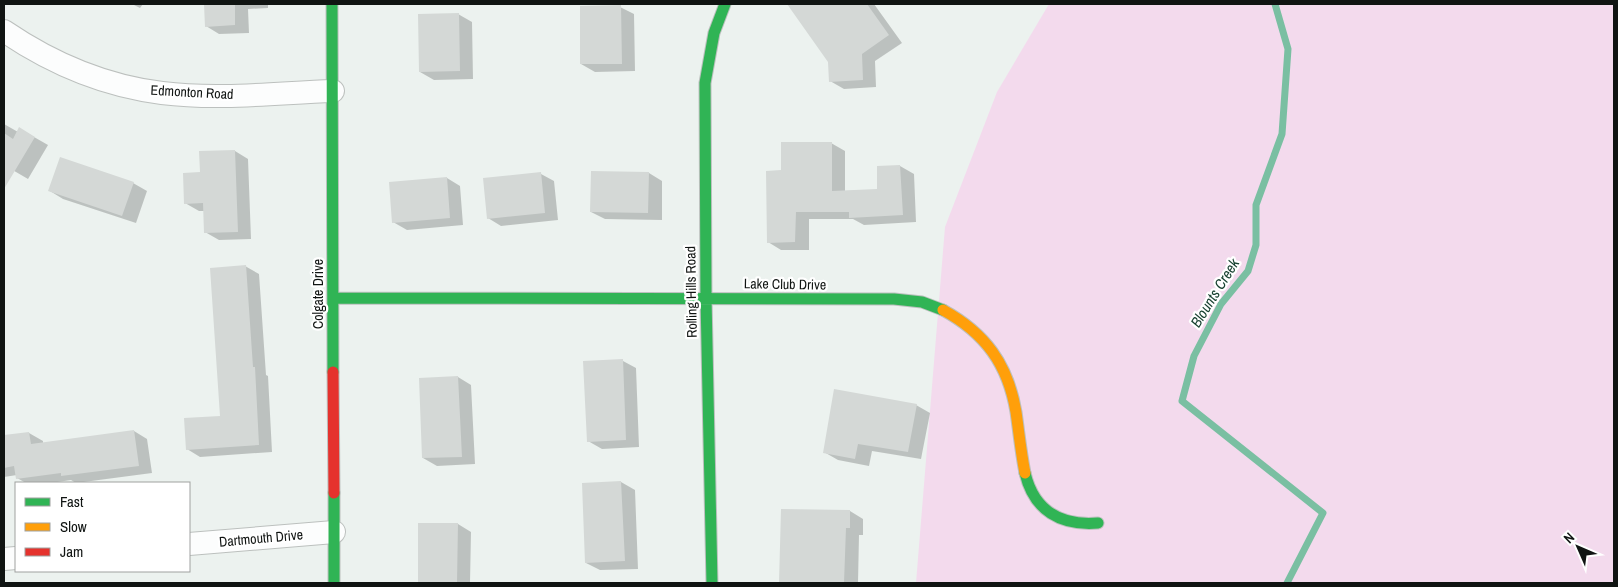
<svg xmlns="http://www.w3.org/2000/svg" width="1618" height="587" font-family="'Archivo Narrow',sans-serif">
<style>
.green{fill:#f3daed}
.shadow{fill:#0003}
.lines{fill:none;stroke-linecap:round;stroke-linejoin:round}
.stream{stroke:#7abfa2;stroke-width:7}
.building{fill:#d4d8d6}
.street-casing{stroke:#bcc0be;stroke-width:24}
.fast-casing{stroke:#bcc0be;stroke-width:13}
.slow-casing{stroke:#bcc0be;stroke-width:13}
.jam-casing{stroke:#bcc0be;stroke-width:13}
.street{stroke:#fcfdfd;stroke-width:22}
.fast{stroke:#30b455;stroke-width:11}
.slow{stroke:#ff9f0a;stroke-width:11}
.jam{stroke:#e5322d;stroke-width:11}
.labels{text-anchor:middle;stroke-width:4.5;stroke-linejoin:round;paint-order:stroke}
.street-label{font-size:14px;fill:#101412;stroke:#fff}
.water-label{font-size:15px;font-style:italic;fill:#174130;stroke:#fff}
</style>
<rect width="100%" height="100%" fill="#ecf2ef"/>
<!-- green -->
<path class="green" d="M1049 4H1614V583H916L945 227 997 92Z"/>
<!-- shadow -->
<path class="shadow" d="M132 4H143L140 8Z
M205 4H268V8L248 9 249 33 219 34 206 26Z
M796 4H874L902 43 875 61 876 87 844 89 830 81 829 61 791 7Z
M620 7 634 14 635 71 595 72 581 64Z
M458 14 472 22 473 79 434 80 420 72Z
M4 124 18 132 20 129 48 145 28 179 4 165Z
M831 143 845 151V191L879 190 900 166 914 174 916 222 864 225 853 219H809V250H781L768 242 782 172Z
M235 151 248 159 251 239 219 240 205 232V211H199L185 203Z
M649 173 662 181V220L605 219 591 212Z
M541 174 554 181 558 220 501 226 488 218Z
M447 178 460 186 463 225 407 230 393 222Z
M133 183 147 191 136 223 63 199 50 191Z
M245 266 259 274 266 375 268 376 272 452 200 457 187 449 221 417Z
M623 361 636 368 639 447 602 449 588 441Z
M458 377 471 385 475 464 437 466 423 458Z
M916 405 930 413 921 459 872 451 869 466 838 460 824 452Z
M134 431 147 439 152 473 76 483 71 480 51 483H26L17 478V475L4 477V437L29 433 43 441V444Z
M621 482 635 490 638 569 600 570 586 563Z
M782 510 850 511 863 519V535H859L858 583H780Z
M420 524H458L471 532 470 583H419Z"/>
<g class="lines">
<!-- stream -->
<path class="stream" d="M1275 4 1288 49 1282 134 1256 205V245L1248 271 1221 304 1194 356 1182 401 1323 513 1287 583"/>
</g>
<!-- building -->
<path class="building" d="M204 4H235V25L205 27Z
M787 4H867L889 35 862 54 863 80 829 82 828 62Z
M621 5 622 64H580V6Z
M459 13 460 71 419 72 418 14Z
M19 127 35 137 4 189V133L13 139Z
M781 142H832V191L877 189V166L900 165 903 215 849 218V212H796L795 242 767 243 766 171 781 170Z
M235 150 238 232 204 233 203 203 184 204 183 173 200 172 199 151Z
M60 157 134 182 122 216 48 191Z
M591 171 649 172 648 213 590 212Z
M541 172 545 213 487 219 483 178Z
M447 177 450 218 392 223 389 182Z
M246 265 253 367H255L259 445 186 450 184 418 220 416 210 268Z
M623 359 626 440 587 442 583 361Z
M458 376 462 457 422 458 419 378Z
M834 389 917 404 908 452 858 444 855 459 823 453Z
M134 430 139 466 61 476V473L16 479 14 466 4 468V435L29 432 31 444Z
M621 481 625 561 585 563 582 483Z
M781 509 850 510V528H846L844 583H779Z
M418 523H458L457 583H418Z"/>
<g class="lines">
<defs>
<path id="street" d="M4 31C51 63 105 86 162 93 218 100 276 93 333 91
M189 544 334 532
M4 559 16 558"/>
<path id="fast" d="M332 4 333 372
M333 298 894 299 922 302 943 310
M1025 473C1034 511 1061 526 1098 523
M334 493V583
M712 583 706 298 705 83 714 33 725 4"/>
<path id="slow" d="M943 310C985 333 1008 364 1016 412 1019 433 1021 453 1025 473"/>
<path id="jam" d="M333 372 334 493"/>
</defs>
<!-- street casing -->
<use href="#street" class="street-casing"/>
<!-- fast casing -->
<use href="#fast" class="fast-casing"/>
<!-- slow casing -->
<use href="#slow" class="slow-casing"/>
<!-- jam casing -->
<use href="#jam" class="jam-casing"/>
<!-- street -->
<use href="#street" class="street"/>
<!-- fast -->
<use href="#fast" class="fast"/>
<!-- slow -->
<use href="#slow" class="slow"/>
<!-- jam -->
<use href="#jam" class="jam"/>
</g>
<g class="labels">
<!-- street labels -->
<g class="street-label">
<text transform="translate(192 92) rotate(3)" y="5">Edmonton Road</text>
<text transform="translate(785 284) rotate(1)" y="5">Lake Club Drive</text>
<text transform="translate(691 292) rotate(-91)" y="5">Rolling Hills Road</text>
<text transform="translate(318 294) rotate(-90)" y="5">Colgate Drive</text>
<text transform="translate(261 538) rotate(-5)" y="5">Dartmouth Drive</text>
</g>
<!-- water labels -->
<g class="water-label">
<text transform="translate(1215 293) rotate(-58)" y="5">Blounts Creek</text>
</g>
</g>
<!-- border -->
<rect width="1618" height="587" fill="none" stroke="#101412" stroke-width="10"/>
<!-- legend -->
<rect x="15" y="482" width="175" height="90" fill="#ffffff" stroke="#9fa1a0"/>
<rect x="25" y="498" width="25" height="8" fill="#30b455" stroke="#9fa1a0"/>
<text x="60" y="507" font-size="15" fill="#101412">Fast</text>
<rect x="25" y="523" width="25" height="8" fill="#ff9f0a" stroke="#9fa1a0"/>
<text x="60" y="532" font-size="15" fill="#101412">Slow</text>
<rect x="25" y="548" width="25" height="8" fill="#e5322d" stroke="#9fa1a0"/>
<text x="60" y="557" font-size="15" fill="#101412">Jam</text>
<!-- north arrow -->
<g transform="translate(1578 547) rotate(315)" stroke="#ffffff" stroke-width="4" paint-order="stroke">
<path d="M0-4L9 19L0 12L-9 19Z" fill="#101412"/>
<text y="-8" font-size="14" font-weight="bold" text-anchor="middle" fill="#101412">N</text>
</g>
</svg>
